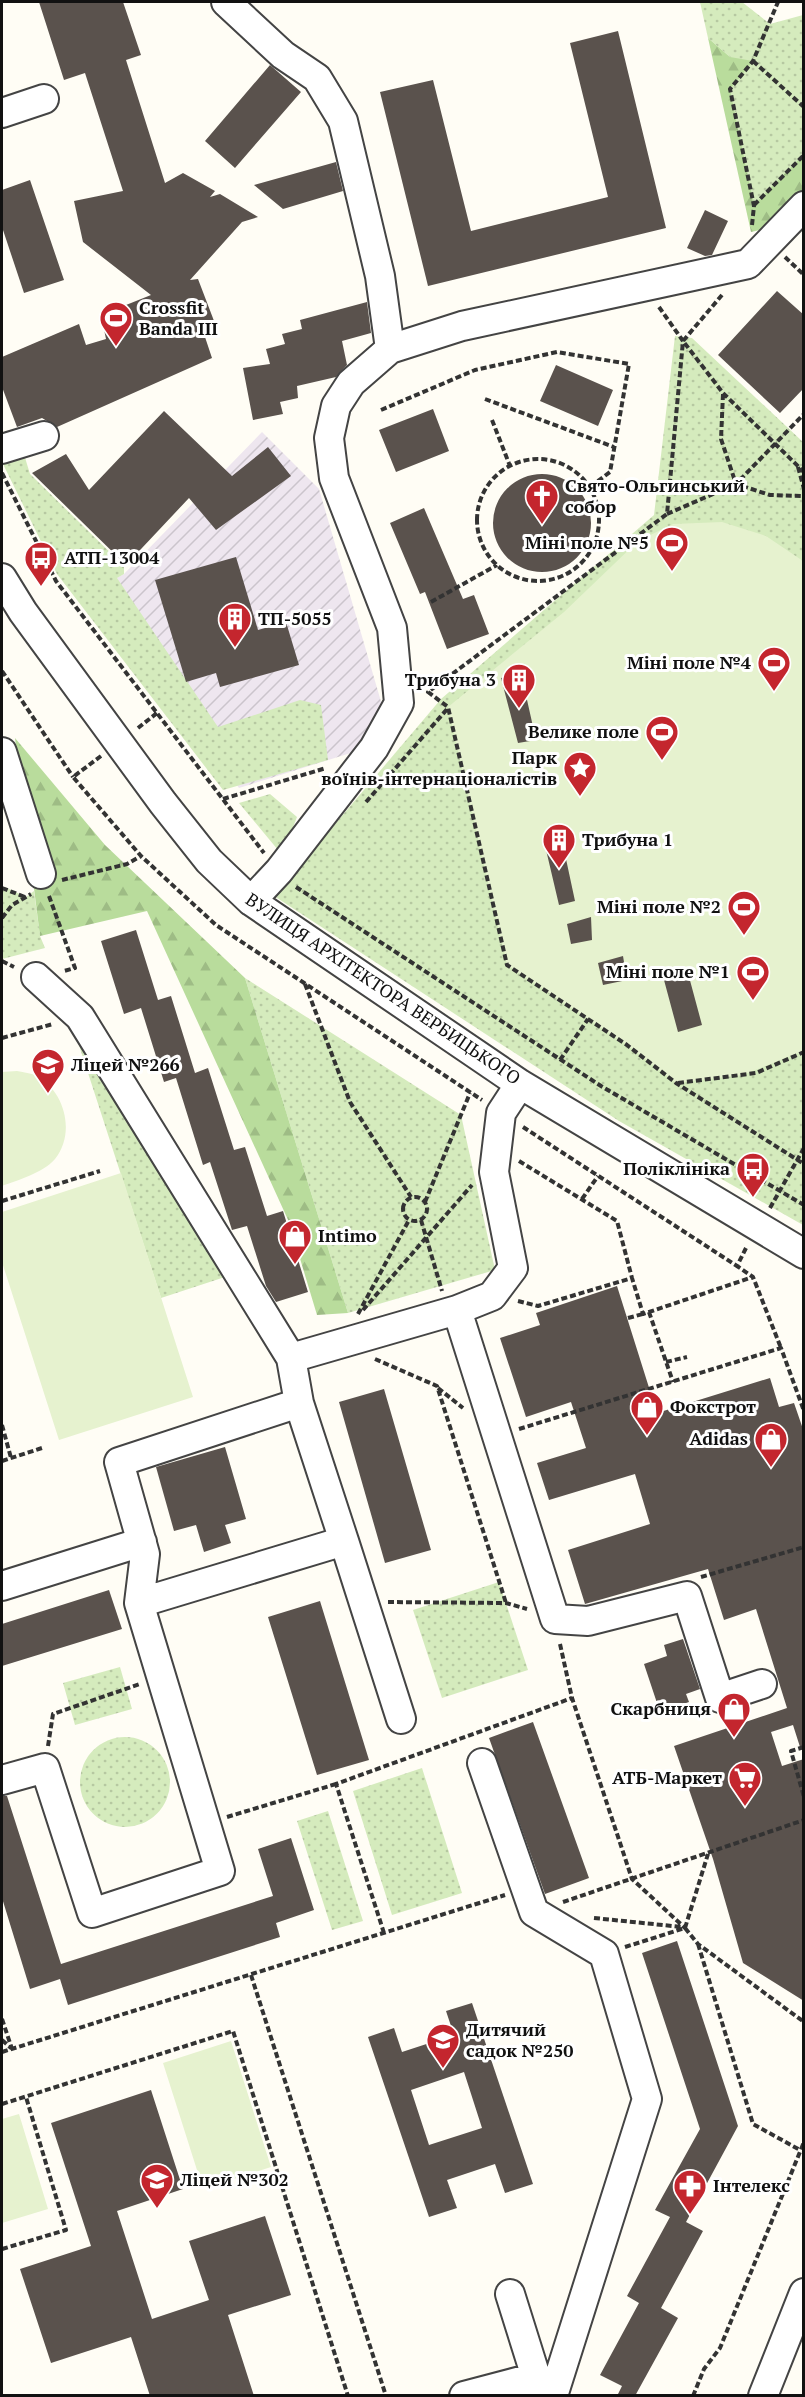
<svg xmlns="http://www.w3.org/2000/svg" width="805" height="2397" font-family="'PT Serif',serif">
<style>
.industrial{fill:url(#industrial-furrows)}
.grass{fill:url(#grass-dots)}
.forest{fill:url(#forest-firs)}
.pitch{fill:#e6f2cf}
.building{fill:#5a524d;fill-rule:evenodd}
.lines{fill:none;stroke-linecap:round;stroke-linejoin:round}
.minor-casing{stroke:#444;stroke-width:32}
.path{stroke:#333;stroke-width:4;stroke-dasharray:6 3;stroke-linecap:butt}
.minor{stroke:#fff;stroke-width:28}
.labels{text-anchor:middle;stroke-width:6;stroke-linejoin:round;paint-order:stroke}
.poi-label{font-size:18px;font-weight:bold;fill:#111;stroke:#fff;text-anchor:start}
.street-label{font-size:18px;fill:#111;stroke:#fff}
</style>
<defs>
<pattern id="industrial-furrows" width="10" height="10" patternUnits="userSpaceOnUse" patternTransform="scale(1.5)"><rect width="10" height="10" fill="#eee6ef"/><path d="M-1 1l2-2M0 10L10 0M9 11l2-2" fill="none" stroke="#cbc4cc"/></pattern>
<pattern id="grass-dots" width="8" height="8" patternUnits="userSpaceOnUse" patternTransform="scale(1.5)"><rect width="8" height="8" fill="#d5ebbd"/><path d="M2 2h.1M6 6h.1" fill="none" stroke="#b6c8a1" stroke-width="1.8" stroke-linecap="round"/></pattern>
<pattern id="forest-firs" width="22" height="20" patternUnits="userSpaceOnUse" patternTransform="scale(1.5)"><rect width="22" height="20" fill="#b9dc9c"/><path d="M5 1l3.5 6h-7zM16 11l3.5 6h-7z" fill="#9ebc85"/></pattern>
</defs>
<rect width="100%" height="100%" fill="#fffdf5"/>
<!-- industrial -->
<path class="industrial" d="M262 432 319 489 382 705 357 751 239 788 98 588 124 574Z"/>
<!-- grass -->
<path class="grass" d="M700 2H742L770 24 803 15V155L754 206 730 89V57L708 38Z
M675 336 692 338 803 442V1225L619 1121 274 896 441 699 654 515Z
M23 451 30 474 124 566V574L117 578 218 727 300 700 321 705 328 760 223 790 57 574 2 462Z
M270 794 297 817 290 835 278 850 239 803Z
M5 887 26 897 34 891 40 936 45 948 2 959V888Z
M245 978 461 1115 495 1270 348 1313Z
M77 1039 228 1276 161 1298Z
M499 1582 528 1670 442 1698 413 1610Z
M120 1667 132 1709 75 1725 63 1683Z
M80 1782a45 45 0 1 1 90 0a45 45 0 1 1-90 0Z
M422 1768 462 1893 392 1915 353 1791Z
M328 1811 363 1921 332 1930 297 1821Z"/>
<!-- forest -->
<path class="forest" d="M708 38 730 57 753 61 730 89 754 205 803 155V196L776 226 751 232Z
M15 738 105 845 245 978 348 1313 317 1315 289 1222 147 911 40 936Z"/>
<!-- pitch -->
<path class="pitch" d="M722 522 766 536 803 561V1051L743 1075 676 1083 627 1045 507 965 448 707 564 612 638 541 673 524Z
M17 1071C22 1072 30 1073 35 1075 65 1090 76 1133 55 1159 43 1173 18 1180 2 1186V1072Z
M121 1173 193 1397 59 1440 2 1262V1212Z
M231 2041 271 2167 203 2189 163 2063Z
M19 2114 48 2209 2 2223V2119Z"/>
<!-- building -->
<path class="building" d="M39 2H123L141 55 126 60 165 183 183 173 215 191 210 197 220 194 258 217 242 222 190 280 198 279 219 334 205 337 212 358 57 427 42 418 17 427 2 387V357L79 324 86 345 106 339 101 315 151 295 83 242 74 201 123 191 85 73 64 80Z
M618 31 666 228 428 286 380 92 433 80 471 231 608 197 570 43Z
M270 65 301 92 235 168 205 141Z
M336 162 343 191 283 209 254 185Z
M30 180 64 280 24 293 2 227V190Z
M705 210 728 221 712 255 705 256 687 248Z
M777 291 804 315V388L780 413 718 355Z
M367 302 371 333 342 341 347 365 336 377 297 386 298 398 280 402 283 414 253 420 243 368 270 364 266 349 285 344 282 334 302 329 300 320Z
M556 365 613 390 598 426 540 401Z
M433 409 449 451 396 472 379 430Z
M164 411 232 476 268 447 291 476 216 530 189 498 126 565 32 473 66 454 89 490Z
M493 523a49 49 0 1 1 98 0a49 49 0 1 1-98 0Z
M424 508 463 599 474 595 489 634 447 649 425 592 420 594 390 523Z
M236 557 258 630 286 622 299 665 220 687 216 673 186 682 155 580Z
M521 673 536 740 518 743 501 678Z
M560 831 575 901 559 905 543 837Z
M591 917 592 940 571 944 567 924Z
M136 930 158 1000 171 996 195 1073 208 1068 234 1150 245 1147 267 1216 283 1211 308 1292 276 1302 266 1286 247 1226 232 1230 210 1162 203 1165 176 1078 164 1082 141 1008 124 1014 101 941Z
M623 956 627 980 603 985 598 963Z
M688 973 702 1025 678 1032 664 980Z
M617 1286 657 1413 770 1378 779 1407 794 1403 804 1432V1746L800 1747 793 1725 771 1732 782 1766 804 1759V2001L743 1963 713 1859 674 1746 787 1708 756 1609 724 1620 708 1569 585 1604 568 1550 650 1524 635 1474 549 1500 537 1463 586 1448 571 1402 526 1417 500 1338 540 1325 536 1313Z
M384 1389 431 1550 385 1563 339 1402Z
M225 1447 246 1519 225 1525 231 1543 204 1552 196 1525 174 1531 156 1467Z
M109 1590 122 1629 2 1666V1624Z
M320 1601 369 1760 317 1775 268 1617Z
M683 1639 700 1689 686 1694 689 1702 660 1712 644 1664 667 1656 664 1645Z
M533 1722 589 1878 545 1894 489 1738Z
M2 1796H7L61 1964 273 1896 258 1849 291 1838 314 1910 276 1923 280 1937 68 2005 60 1979 30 1989 2 1898Z
M677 1941 738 2126 686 2222 703 2231 661 2308 678 2318 635 2396H617L622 2386 600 2375 639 2303 627 2296 670 2217 655 2210 700 2129 642 1953Z
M472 2003 533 2184 505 2193 495 2164 447 2180 457 2208 429 2217 368 2037 394 2028 402 2052 454 2035 446 2011ZM464 2072 482 2128 429 2145 411 2090Z
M151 2090 183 2189 117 2211 152 2319 209 2300 189 2241 265 2216 291 2295 228 2315 254 2396H150L131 2337 51 2363 20 2269 91 2246 51 2123Z"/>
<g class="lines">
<defs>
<path id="minor" d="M226 2 283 55 317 78 343 121 380 276 390 349
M2 113 44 99
M2 449 44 436
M2 578 23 612 163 803 209 861 251 901 520 1084 804 1254
M2 752 41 874
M251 901 279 871 374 748 399 703 392 628 334 478 329 438 336 406 351 383 390 349 462 326 748 264 804 206
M36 977 80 1017 291 1358 299 1403 344 1541 139 1603
M457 1310 555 1619 588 1621 687 1596 720 1698 762 1684
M291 1358 457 1310 492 1296 513 1268 494 1172 501 1113 520 1084
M344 1541 401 1719
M2 1586 142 1542
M482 1763 534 1912 604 1954 647 2099 553 2396
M2 1780 45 1768 92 1913 220 1871 139 1603 145 1554 119 1462 299 1403
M510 2294 536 2377
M464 2396 536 2377 539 2396
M763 2396 804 2293"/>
</defs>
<!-- minor casing -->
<use href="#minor" class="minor-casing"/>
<!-- path -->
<path class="path" d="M753 61 804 107
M754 205 804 155
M752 225 754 206 730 89 753 61 778 2
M785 257 804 275
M722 295 683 341 723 393 804 472
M659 307 683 341 667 514 428 692 448 707 507 965 627 1045 676 1083 804 1164
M723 394 721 439 736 484 770 495 804 496
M485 399 614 447
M381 410 475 370 557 352 629 364 610 472 590 487
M492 420 510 466
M477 520a61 61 0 1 1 122 0a61 61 0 1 1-122 0Z
M798 467 804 489
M2 473 56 581 264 853
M667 514 736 484 804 414
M431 602 497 565
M2 671 73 777
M138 728 157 713
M101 756 73 777 141 856 216 925 482 1100
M223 799 326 768
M366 802 448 708
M62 880 127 864 141 856
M296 887 601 1086 804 1205
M2 888 25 897
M49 896 75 968 64 971
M2 918 12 905 31 894
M2 961 14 967
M305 984 350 1102 411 1197
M2 1038 53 1024
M560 1060 588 1019
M678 1083 756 1073 804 1052
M523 1127 737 1266
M519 1161 617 1221 632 1278
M403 1209a12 12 0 1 1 24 0a12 12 0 1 1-24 0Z
M582 1199 598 1176
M2 1201 100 1171
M425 1202 470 1093
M770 1208 804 1148
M421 1220 442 1291
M746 1248 737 1266 753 1277 781 1348
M518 1301 538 1306 632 1278 643 1314 753 1277
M363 1310 472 1185
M649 1312 673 1382
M358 1314 409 1220
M628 1318 643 1314
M375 1359 437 1386 506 1603
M666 1362 687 1357
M438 1388 463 1408
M2 1425 11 1458
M519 1429 781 1348 804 1411
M2 1461 42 1448
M701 1577 804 1547
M388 1602 506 1603 527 1609
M560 1644 572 1698 632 1879 685 1928
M48 1746 53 1714 140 1684
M804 1747 791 1751 804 1797
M227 1817 336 1784
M563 1902 804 1820
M594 1918 682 1927
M685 1928 708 1854
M384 1933 336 1784 572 1698
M698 1944 753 2124 800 2150
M625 1947 685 1928 698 1944 804 2022
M251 1975 386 2396
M2 2019 12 2049
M2 2040 11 2048
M2 2052 505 1895
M2 2104 233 2031 348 2396
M2 2249 66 2230 26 2097
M693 2396 704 2369 720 2348 804 2142"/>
<!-- minor -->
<use href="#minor" class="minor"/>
</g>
<!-- icons -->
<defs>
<symbol id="stadium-pin" viewBox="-11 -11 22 30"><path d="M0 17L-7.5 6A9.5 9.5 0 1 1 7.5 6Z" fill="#c4262e" stroke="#fff"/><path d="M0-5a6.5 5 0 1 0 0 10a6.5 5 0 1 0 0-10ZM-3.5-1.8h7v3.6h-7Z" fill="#fff"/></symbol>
<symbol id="church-pin" viewBox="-11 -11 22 30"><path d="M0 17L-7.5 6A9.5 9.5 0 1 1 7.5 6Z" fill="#c4262e" stroke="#fff"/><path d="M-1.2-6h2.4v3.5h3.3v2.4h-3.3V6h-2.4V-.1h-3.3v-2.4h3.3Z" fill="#fff"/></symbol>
<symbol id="bus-pin" viewBox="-11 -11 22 30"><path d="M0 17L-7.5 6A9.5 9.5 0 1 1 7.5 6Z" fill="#c4262e" stroke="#fff"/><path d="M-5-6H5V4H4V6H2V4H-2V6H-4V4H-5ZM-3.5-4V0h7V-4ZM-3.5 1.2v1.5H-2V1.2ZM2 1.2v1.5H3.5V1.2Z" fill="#fff"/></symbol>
<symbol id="building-pin" viewBox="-11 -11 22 30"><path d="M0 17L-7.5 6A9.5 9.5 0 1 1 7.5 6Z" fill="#c4262e" stroke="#fff"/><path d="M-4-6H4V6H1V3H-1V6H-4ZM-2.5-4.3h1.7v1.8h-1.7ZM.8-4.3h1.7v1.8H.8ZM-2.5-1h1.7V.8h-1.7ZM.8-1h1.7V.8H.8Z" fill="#fff"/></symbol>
<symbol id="sight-pin" viewBox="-11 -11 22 30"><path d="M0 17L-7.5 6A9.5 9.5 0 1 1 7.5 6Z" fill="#c4262e" stroke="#fff"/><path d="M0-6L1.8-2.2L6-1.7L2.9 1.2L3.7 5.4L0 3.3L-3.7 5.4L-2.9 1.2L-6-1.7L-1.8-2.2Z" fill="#fff"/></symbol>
<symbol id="school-pin" viewBox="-11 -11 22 30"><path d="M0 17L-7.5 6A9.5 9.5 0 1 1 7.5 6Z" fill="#c4262e" stroke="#fff"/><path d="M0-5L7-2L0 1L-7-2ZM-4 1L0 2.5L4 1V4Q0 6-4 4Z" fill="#fff"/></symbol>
<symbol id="shop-pin" viewBox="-11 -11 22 30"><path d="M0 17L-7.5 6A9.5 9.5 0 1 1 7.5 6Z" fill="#c4262e" stroke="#fff"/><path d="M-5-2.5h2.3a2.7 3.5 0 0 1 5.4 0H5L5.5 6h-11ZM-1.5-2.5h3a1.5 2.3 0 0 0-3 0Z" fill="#fff"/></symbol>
<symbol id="supermarket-pin" viewBox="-11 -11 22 30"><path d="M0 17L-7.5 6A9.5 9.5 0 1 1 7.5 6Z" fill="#c4262e" stroke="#fff"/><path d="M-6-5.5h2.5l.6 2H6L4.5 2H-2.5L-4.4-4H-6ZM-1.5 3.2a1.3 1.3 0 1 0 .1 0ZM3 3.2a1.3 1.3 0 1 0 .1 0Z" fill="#fff"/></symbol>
<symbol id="pharmacy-pin" viewBox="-11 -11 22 30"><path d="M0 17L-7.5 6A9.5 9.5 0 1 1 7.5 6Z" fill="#c4262e" stroke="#fff"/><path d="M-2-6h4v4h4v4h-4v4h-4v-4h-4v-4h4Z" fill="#fff"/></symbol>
</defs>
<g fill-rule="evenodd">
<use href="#stadium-pin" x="97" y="299" width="38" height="52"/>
<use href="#church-pin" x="523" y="477" width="38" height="52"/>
<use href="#stadium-pin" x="653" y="524" width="38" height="52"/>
<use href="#bus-pin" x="22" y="539" width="38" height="52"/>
<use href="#building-pin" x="216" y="600" width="38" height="52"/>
<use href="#stadium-pin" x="755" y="644" width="38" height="52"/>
<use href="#building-pin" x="500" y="661" width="38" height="52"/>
<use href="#stadium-pin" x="643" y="713" width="38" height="52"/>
<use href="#sight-pin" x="561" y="749" width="38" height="52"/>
<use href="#building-pin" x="540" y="821" width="38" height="52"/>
<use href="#stadium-pin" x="725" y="888" width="38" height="52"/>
<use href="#stadium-pin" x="734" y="953" width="38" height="52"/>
<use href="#school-pin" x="29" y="1046" width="38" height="52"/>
<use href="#bus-pin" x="734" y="1150" width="38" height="52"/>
<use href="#shop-pin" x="276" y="1217" width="38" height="52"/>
<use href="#shop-pin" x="628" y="1388" width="38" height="52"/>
<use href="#shop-pin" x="752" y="1420" width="38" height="52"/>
<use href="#shop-pin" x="715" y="1690" width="38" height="52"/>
<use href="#supermarket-pin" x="726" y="1759" width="38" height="52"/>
<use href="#school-pin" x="424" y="2021" width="38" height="52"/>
<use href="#school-pin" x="138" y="2161" width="38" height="52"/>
<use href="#pharmacy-pin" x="671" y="2167" width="38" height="52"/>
</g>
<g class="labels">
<!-- poi labels -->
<g class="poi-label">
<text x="139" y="314">Crossfit<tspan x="139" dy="21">Banda III</tspan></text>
<text x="565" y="492">Свято-Ольгинський<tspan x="565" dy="21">собор</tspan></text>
<text x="649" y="549" text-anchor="end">Міні поле №5</text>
<text x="64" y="564">АТП-13004</text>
<text x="258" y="625">ТП-5055</text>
<text x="751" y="669" text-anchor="end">Міні поле №4</text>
<text x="496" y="686" text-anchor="end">Трибуна 3</text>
<text x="639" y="738" text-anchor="end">Велике поле</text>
<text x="557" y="764" text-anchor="end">Парк<tspan x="557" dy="21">воїнів-інтернаціоналістів</tspan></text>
<text x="582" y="846">Трибуна 1</text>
<text x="721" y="913" text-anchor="end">Міні поле №2</text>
<text x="730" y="978" text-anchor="end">Міні поле №1</text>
<text x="71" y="1071">Ліцей №266</text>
<text x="730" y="1175" text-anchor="end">Поліклініка</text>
<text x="318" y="1242">Intimo</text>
<text x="670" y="1413">Фокстрот</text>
<text x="748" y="1445" text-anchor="end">Adidas</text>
<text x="711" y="1715" text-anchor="end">Скарбниця</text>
<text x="722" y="1784" text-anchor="end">АТБ-Маркет</text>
<text x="466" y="2036">Дитячий<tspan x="466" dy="21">садок №250</tspan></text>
<text x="180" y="2186">Ліцей №302</text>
<text x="713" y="2192">Інтелекс</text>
</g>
<!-- street labels -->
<g class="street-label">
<text transform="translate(383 989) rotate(34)" y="6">ВУЛИЦЯ АРХІТЕКТОРА ВЕРБИЦЬКОГО</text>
</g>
</g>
<!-- border -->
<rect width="805" height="2397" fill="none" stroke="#111111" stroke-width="6"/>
</svg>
